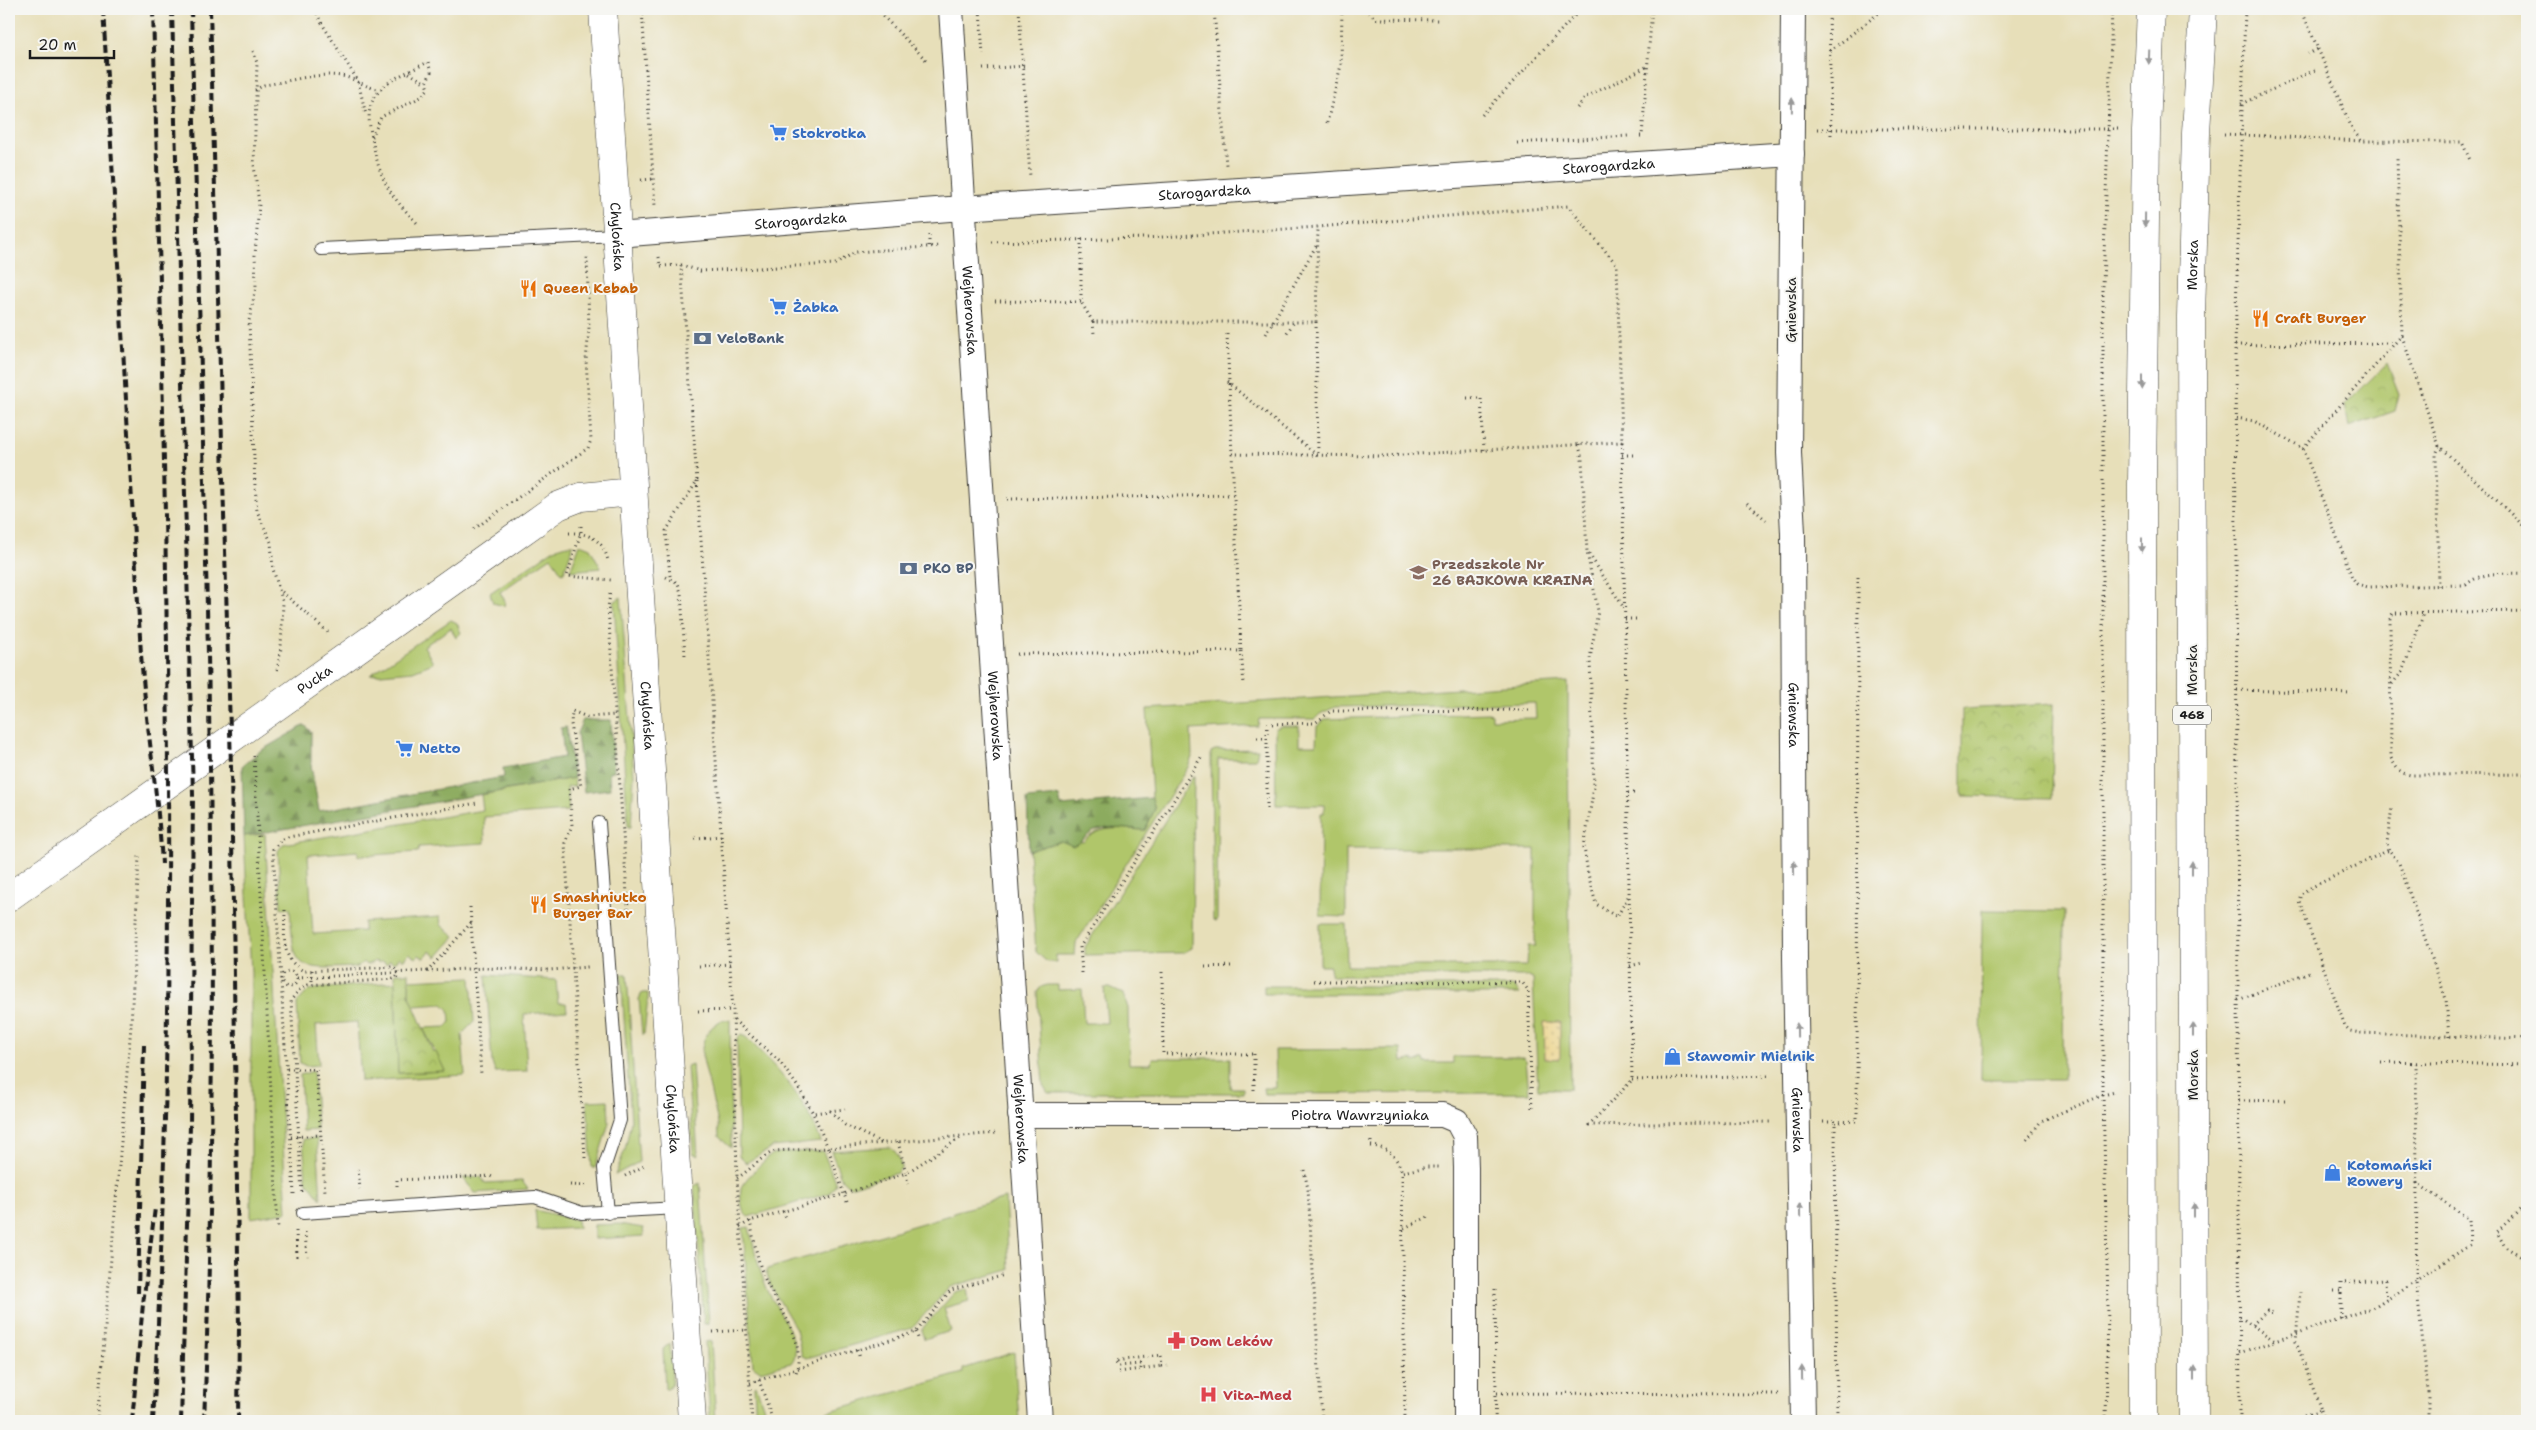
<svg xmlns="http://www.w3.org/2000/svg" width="2536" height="1430" font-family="'Shantell Sans',sans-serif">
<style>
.green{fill:#b0c66a;stroke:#667143}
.forest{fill:url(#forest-firs);stroke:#54643d}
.sand{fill:url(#sand-dots);stroke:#857b5d}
.park{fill:url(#park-crowns);stroke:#667143}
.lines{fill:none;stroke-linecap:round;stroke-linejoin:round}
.service-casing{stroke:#3a3934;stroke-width:14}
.minor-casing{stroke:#3a3934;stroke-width:26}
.tertiary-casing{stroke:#3a3934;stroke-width:29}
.primary-casing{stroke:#3a3934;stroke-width:29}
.path{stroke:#3a3934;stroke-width:3;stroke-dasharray:1 4;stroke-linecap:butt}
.service{stroke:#fff;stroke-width:12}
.minor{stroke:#fff;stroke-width:24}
.tertiary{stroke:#fff;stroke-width:28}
.primary{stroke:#fff;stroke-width:28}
.rail{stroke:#1c1c1c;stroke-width:4;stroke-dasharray:8 4;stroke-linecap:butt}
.oneway{fill:#999}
.labels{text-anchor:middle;stroke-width:4;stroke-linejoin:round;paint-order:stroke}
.shield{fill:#f6f6f2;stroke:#5d5d5c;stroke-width:1}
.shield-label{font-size:12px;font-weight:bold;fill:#1c1c1c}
.shop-label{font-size:14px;font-weight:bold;fill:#366cbe;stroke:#f6f6f2;text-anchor:start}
.street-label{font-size:14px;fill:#1c1c1c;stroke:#f6f6f2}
.food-label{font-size:14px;font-weight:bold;fill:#c56008;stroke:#f6f6f2;text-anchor:start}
.service-label{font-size:14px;font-weight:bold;fill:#4e5e75;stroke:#f6f6f2;text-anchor:start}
.education-label{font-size:14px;font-weight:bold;fill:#785e54;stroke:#f6f6f2;text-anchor:start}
.health-label{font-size:14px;font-weight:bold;fill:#be3a42;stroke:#f6f6f2;text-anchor:start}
</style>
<defs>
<pattern id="forest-firs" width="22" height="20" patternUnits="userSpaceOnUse" patternTransform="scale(1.25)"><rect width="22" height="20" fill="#8cab5e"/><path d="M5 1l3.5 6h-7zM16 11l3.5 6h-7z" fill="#728a4d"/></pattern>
<pattern id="sand-dots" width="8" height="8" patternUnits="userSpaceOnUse" patternTransform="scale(1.25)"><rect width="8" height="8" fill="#eeda9e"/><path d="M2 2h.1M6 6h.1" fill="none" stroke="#ccba88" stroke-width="1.8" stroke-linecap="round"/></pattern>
<pattern id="park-crowns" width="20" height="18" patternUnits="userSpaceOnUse" patternTransform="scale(1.25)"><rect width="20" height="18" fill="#b0c66a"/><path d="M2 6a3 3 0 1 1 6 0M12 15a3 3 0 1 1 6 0" fill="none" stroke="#97aa5b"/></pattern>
</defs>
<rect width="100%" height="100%" fill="#f6f6f2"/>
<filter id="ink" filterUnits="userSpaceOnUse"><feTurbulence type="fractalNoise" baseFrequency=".02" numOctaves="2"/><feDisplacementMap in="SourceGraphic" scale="10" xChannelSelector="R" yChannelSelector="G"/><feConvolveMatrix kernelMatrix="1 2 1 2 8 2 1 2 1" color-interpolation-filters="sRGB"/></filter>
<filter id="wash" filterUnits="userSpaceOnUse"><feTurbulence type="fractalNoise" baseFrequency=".0096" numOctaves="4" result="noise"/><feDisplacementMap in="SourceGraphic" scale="20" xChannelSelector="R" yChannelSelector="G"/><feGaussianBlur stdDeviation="1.12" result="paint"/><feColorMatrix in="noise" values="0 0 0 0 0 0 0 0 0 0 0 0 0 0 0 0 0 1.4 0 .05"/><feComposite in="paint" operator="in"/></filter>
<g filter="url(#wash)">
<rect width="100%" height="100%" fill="#e7dfb9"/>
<!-- green -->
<path class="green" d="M580 544 590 548 601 568 570 571Z
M567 545H573L564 572 562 573 551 557 500 592 505 601 504 606 493 603 490 593 554 549Z
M621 597 634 775 631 827H628L614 602Z
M451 620 457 623 461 633 456 638 451 628 424 646 433 663 413 671 370 675Z
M1568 682 1570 1089H1538L1533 978 1528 976H1331L1330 966H1320V924H1346L1347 966H1527L1528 946H1535V849H1346V917L1320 916 1321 813H1324V805H1276L1275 729 1281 726H1299V745H1316L1317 726 1326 719 1488 713 1492 714V719L1536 718 1535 703 1335 707 1320 714 1315 719H1259L1258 726 1191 730 1192 757 1188 767 1076 943 1075 955H1056V963L1046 961 1036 952 1029 851 1061 841 1083 842C1101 824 1121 829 1145 830L1155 809 1152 798 1147 709Z
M1258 749 1256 759H1218L1217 921 1213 920 1211 752 1215 750Z
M1194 775 1192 948 1183 953 1085 955V947Z
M574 778 575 786 567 787 569 811 484 817 485 843 419 847 418 852 358 856V851L308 855 313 934 364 931V922L440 917 441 925 455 937 437 957 430 951 424 958 419 955 416 958 409 953 403 960 399 957 394 963 390 960 387 964 382 961 380 963 376 961 366 965 363 962 358 967C295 969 294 973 290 908H281L278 851 283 844 483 810 481 795Z
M265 834 287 1212 251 1218V973L244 836Z
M1982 910 2064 911 2063 1080H1981Z
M621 974H627L639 1162 615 1175 625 1150 631 1121Z
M486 975 556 980 558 1003H566L567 1011 524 1014 527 1071 495 1072 492 1063Z
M471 977 474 1022 462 1034 465 1075 361 1081 357 1022 316 1025 319 1065 306 1066 300 1063 297 1003 309 990 315 989 395 982 398 1073 445 1071 423 1028 446 1027 450 1023 449 1010 443 1004 414 1006 409 994V980Z
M1047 985H1058V990L1082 989 1084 1023H1107L1104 988H1110L1123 994 1128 1008 1129 1064H1151L1152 1058H1230V1088H1243V1093H1048L1043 1085 1037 992 1041 987Z
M1264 986H1513L1520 994H1264Z
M642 993H648V998L644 1034H642L639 999Z
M722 1020H730L731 1148 719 1137 718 1123 702 1055C701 1040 708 1027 722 1020Z
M741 1035 746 1037C778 1069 806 1099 821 1142L773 1147 746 1163 739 1156 737 1038Z
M1401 1049 1402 1062 1413 1059V1061L1420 1062V1059H1424L1425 1063H1453V1057H1523L1526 1060 1529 1093 1264 1094 1263 1088H1276L1275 1050Z
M692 1064 698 1156 693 1153 687 1066Z
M313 1071 317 1130 303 1131 300 1075Z
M608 1100 609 1123 595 1168H592L587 1101Z
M317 1138 321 1199 306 1180 303 1139Z
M890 1147C898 1153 900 1159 901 1168L897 1173 850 1187 842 1180 831 1151Z
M823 1151 836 1184 830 1193 748 1217C741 1212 740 1196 741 1188 742 1182 767 1157 773 1154 781 1151 813 1152 823 1151Z
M481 1177 485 1183 522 1181 528 1189 475 1193 463 1178Z
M700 1183 709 1323 704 1324 694 1186Z
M1005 1198 1009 1270 950 1287 912 1328 807 1358 802 1356 796 1329 772 1288 766 1272 767 1269 953 1214V1212Z
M535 1210 577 1220 578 1228 537 1230Z
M619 1224 643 1228 644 1236 594 1239V1225Z
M749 1227C754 1246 758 1267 766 1286 772 1304 807 1346 791 1363L760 1371 753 1366 743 1228Z
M967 1289 969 1301 944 1308 951 1331 924 1339 921 1330 955 1292Z
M711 1341 716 1421H710L705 1342Z
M670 1343 672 1382 671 1386 665 1389 663 1349Z
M1014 1352 1019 1421H795L963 1373V1369Z
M756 1385 768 1421H756L754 1387Z"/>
<!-- forest -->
<path class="forest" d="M583 720H611L614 771 609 772 610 789 584 792 577 733Z
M305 725 311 732V765L319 811 504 777 503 768 564 757 561 728 566 727 574 778 244 836 242 766 260 751Z
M1059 796 1061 806 1152 798 1155 809 1145 830C1130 830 1105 825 1092 832 1085 837 1081 842 1073 846L1061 841 1029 851 1027 799Z"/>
<!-- sand -->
<path class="sand" d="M1544 1022H1560V1059L1545 1058Z"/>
<!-- park -->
<path class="park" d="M2387 363 2399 394 2395 411 2349 427 2345 405Z
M2054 704 2052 798 1962 796V709Z
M395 973H409V994L433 1052H436L445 1071 398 1073Z"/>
</g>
<g filter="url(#ink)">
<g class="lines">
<defs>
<path id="service" d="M321 249 617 235
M599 823 620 1120 604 1168 608 1213
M303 1213 535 1197 582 1213 679 1208"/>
<g id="minor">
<path id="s1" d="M951 9 1040 1421"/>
<path id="s2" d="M1793 9 1789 453 1793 533 1795 959 1803 1421"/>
<path id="s3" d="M617 235 962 208 1792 154"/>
<path id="s4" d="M1020 1115H1443L1457 1121 1465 1136 1466 1168V1421"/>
</g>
<g id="tertiary">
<path id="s5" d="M603 9 692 1421"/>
<path id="s6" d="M9 897 558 506 581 497 632 492"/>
</g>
<g id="primary">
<path d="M2143 1421 2142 485 2146 131 2151 9"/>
<path id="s7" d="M2194 1421 2191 317 2196 133 2203 9"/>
</g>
</defs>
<!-- service casing -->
<use href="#service" class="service-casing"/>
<!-- minor casing -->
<use href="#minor" class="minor-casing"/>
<!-- tertiary casing -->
<use href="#tertiary" class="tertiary-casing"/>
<!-- primary casing -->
<use href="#primary" class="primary-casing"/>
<!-- path -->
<path class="path" d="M315 9 321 22 358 81 366 115
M642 9 655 206
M876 9 928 62
M980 9 983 56
M1019 9 1030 177
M1214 9 1226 165
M1365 9 1376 19 1438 20
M1829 9 1831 138
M2304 9 2302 11 2318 49 2308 54
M2318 49 2353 131 2362 141 2462 142 2470 160
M253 51 257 63 254 165 259 204 255 255 256 287 249 321 255 486 257 511 271 542 273 569 283 603 281 648 277 671
M1830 51 1884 9
M983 69 1024 66
M409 73 426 83
M255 90 264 85C288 82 317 72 341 76 356 78 366 89 381 89
M2241 104 2315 70
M1577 108 1586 97 1646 67
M1482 115 1581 9
M1327 123 1341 65 1342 9
M1817 129H2118
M2224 134 2362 141
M1640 136H1642L1652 9
M372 137 381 117 421 97 428 89 426 83 431 72 428 62C413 70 393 77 381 89 366 105 368 119 372 138 380 181 388 193 418 224
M1517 143 1628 136
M641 180 653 179
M929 235V247
M1081 239V302L1093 322H1293
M992 242 1146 238 1318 227 1316 322H1294L1286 334
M659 257 660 266 681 265 700 271 836 264 855 252 941 246
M995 301 1081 302
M1093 322 1094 334
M1316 322 1318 455
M1227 334 1232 454 1384 456 1622 442 1617 265 1568 206 1318 227
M1266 334 1316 246
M2402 336 2439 446 2527 529
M2235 345 2394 343
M1227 382 1317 455
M1467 398H1481L1484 450
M2236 418 2254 421 2303 448 2352 577 2357 584 2368 587 2466 585C2482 570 2507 574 2527 573
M1622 442 1632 1080 1589 1125 1772 1122
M1579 445 1582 459 1587 552 1598 611 1590 659 1594 787 1584 847 1588 874 1596 904 1617 917 1629 895
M2439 446 2436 455 2439 586
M2303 448 2402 335 2397 158
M1622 455H1635
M697 481 733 1010 737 1178 752 1421
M1007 499 1234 495
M1747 503 1766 520
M581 526V532L567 576 611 580
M474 529 588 448 591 440 586 360 589 330 587 255
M569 533C588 532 604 540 608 561
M1589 554 1624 608
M670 576 666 531 697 481 681 265
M666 577 678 583 681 593 685 656
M282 592 330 634
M610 594 608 607 628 909
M2527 611 2393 613 2390 618 2391 758C2396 768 2399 773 2411 775L2527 774
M1625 619H1636
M1241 651 1244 684
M1017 654 1241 651 1232 454
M2392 684 2402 672 2424 613
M2237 690 2352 693
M1257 738H1267
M254 756 278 1230
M1628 793H1637
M1267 809V724L1315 723 1331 711 1533 710
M695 838 722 836
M2389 850 2387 843 2392 807
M470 907 481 1074
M285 910C285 934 279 959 304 971L393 967 399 974 395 979 308 985 300 989 291 1000 302 1194
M699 966 730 964
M1630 966 1642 963
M1205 967 1231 966
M312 970V985
M281 979a8 8 0 1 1 16 0a8 8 0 1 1-16 0Z
M427 972 471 923
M1162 972 1163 1054H1254
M1082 973 1080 947 1202 756
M297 978 485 968 550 970 588 967
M1314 981 1522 982 1528 990 1532 1111
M2238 1000 2312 971
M698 1011 733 1010
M734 1020 780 1062 798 1087 813 1113 845 1109
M2449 1037 2446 999 2399 863 2389 850 2308 889 2301 894 2299 901 2345 1026 2350 1031 2360 1033 2527 1039
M2381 1062 2527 1065
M287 1069H316L325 1192
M1632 1080 1771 1076
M1254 1090V1050
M2239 1101 2286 1100
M830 1111 845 1125 882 1143
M1823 1122H1835L1837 1421
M1835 1122 1857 1121 1858 576
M291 1137 321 1135
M2027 1140 2041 1121 2103 1095 2115 1092
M1371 1141V1146C1388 1147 1397 1157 1402 1172
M898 1142 906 1173 962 1137
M585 1158 565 843 572 825 569 789 581 786 571 724 572 711 587 717 616 715
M358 1169 360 1189
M1304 1170 1308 1189 1322 1421
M625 1176 646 1165
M737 1178C751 1170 760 1157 775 1151L828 1148 813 1113
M2417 1183 2416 1281 2428 1391V1421
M570 1185 586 1186
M397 1186V1180L490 1176 494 1178
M294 1194 273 849 281 840 288 837 477 803
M847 1202 844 1194 906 1173 908 1184
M2527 1203 2497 1232 2505 1247 2527 1259
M783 1211 787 1220
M750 1221C754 1239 757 1260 764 1277 778 1309 808 1339 795 1376
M740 1227 750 1221 844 1194 828 1148 997 1133
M1404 1228 1428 1217
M296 1231 297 1257
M305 1232 307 1257
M1495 1289 1496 1393 1778 1394
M2334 1291H2341
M2240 1317 2275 1341
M2341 1319V1283L2385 1280 2386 1300
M2252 1325 2267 1311 2274 1313
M713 1332 746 1330
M916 1332 919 1341
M857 1350 860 1358
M2240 1353 2377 1306 2470 1245 2469 1219 2417 1183 2416 1063
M1141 1369 1140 1364 1119 1366 1115 1361 1161 1355 1162 1366 1167 1365
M1119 1372 1162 1366
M759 1380 773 1421
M750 1383 916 1332 951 1290 1005 1275
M2321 1410 2325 1421
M97 1421 131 1026 139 856
M1405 1421 1402 1172 1427 1167H1439
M1495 1421 1496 1393
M2106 1421 2108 1304 2103 1095V287L2112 9
M2240 1421 2235 345 2245 9
M2290 1421 2321 1410 2296 1342 2300 1292"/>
<!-- service -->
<use href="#service" class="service"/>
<!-- minor -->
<use href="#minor" class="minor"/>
<!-- tertiary -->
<use href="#tertiary" class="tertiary"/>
<!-- primary -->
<use href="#primary" class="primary"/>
<!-- rail -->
<path class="rail" d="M103 9 141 654C146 724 158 794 162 864
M172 9 193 794 190 1126 181 1421
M191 9C203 480 223 950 204 1421
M210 9 231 767 239 1327 238 1421
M138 1293 144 1045
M132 1421 143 1304 155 1208
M153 1421C180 951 165 479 153 9"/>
</g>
<!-- one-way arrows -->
<defs><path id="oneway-solid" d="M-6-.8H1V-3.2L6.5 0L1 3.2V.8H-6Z" transform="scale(1.25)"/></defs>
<g class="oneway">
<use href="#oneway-solid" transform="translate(2149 57) rotate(92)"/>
<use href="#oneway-solid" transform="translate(1792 105) rotate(-89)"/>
<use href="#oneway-solid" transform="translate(2145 220) rotate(91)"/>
<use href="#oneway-solid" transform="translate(2142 382) rotate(90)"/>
<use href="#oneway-solid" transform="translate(2142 545) rotate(90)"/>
<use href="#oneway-solid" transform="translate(1794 868) rotate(-91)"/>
<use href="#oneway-solid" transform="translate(2192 868) rotate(-90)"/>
<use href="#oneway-solid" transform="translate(1797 1030) rotate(-91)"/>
<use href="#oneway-solid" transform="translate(2193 1030) rotate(-90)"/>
<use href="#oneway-solid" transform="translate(1800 1210) rotate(-91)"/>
<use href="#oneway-solid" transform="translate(2194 1210) rotate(-90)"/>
<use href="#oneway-solid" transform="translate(1802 1373) rotate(-91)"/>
<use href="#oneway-solid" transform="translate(2194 1373) rotate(-90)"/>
</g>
</g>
<!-- icons -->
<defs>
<symbol id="supermarket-bare" viewBox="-9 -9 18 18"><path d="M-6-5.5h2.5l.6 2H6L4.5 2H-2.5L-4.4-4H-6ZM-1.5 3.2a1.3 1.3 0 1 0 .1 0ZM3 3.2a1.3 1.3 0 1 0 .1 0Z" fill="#3f7fe0" stroke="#f6f6f2" stroke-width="2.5" paint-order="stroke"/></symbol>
<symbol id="restaurant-bare" viewBox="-9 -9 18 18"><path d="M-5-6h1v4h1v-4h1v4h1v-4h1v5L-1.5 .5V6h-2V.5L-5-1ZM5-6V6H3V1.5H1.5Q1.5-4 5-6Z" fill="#e8710a" stroke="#f6f6f2" stroke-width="2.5" paint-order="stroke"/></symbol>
<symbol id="bank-bare" viewBox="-9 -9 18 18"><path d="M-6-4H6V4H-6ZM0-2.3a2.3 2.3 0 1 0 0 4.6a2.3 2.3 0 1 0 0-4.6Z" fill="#5c6f8a" stroke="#f6f6f2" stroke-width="2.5" paint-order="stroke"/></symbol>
<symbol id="school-bare" viewBox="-9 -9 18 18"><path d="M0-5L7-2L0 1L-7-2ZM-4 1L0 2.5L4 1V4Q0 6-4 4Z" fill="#8d6e63" stroke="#f6f6f2" stroke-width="2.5" paint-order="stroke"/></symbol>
<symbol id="shop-bare" viewBox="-9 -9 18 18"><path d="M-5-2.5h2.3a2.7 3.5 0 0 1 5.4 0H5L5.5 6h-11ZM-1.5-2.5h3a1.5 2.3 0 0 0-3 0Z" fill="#3f7fe0" stroke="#f6f6f2" stroke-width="2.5" paint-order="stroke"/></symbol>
<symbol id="pharmacy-bare" viewBox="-9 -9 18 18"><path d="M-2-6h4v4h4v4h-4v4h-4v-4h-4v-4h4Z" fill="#e0444e" stroke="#f6f6f2" stroke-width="2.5" paint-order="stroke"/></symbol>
<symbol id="hospital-bare" viewBox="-9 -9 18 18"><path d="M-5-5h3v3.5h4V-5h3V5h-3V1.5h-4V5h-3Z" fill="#e0444e" stroke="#f6f6f2" stroke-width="2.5" paint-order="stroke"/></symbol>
</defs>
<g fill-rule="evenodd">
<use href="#supermarket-bare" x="766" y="120" width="25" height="25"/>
<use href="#restaurant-bare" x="516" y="276" width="25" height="25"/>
<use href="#supermarket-bare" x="766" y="294" width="25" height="25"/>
<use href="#restaurant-bare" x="2248" y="306" width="25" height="25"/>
<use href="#bank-bare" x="690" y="326" width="25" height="25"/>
<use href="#bank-bare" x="896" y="556" width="25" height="25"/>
<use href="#school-bare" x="1406" y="560" width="25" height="25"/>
<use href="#supermarket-bare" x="392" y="736" width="25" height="25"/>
<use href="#restaurant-bare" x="526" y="892" width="25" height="25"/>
<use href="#shop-bare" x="1660" y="1044" width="25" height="25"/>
<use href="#shop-bare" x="2320" y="1160" width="25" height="25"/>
<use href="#pharmacy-bare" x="1164" y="1328" width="25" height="25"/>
<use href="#hospital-bare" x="1196" y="1382" width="25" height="25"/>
</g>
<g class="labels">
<!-- shield labels -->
<rect class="shield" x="2173" y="705.5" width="38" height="19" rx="4"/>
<g class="shield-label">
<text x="2192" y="719">468</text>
</g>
<!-- shop labels -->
<g class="shop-label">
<text x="792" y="138">Stokrotka</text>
<text x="793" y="312">Żabka</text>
<text x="419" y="753">Netto</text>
<text x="1687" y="1061">Sławomir Mielnik</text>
<text x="2347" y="1170">Kołomański<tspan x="2347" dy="16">Rowery</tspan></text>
</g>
<!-- street labels -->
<g class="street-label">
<text dy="5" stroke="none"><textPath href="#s3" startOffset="994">Starogardzka</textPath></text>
<text dy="5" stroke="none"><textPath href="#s3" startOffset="589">Starogardzka</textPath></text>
<text dy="5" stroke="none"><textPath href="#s3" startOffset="184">Starogardzka</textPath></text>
<text dy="5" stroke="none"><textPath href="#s5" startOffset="228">Chylońska</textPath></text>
<text dy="5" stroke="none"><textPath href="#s7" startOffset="1156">Morska</textPath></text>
<text transform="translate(1791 310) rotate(-90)" y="5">Gniewska</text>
<text dy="5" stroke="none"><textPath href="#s1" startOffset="302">Wejherowska</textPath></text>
<text transform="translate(2192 670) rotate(-90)" y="5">Morska</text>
<text dy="5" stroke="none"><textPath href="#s6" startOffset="375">Pucka</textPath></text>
<text dy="5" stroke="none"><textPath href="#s5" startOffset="708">Chylońska</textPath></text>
<text dy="5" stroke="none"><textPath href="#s1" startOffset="708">Wejherowska</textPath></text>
<text dy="5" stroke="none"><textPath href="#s2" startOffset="706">Gniewska</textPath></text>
<text transform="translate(2193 1075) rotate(-90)" y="5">Morska</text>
<text dy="5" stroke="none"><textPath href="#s4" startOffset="340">Piotra Wawrzyniaka</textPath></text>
<text dy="5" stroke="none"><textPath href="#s5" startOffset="1112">Chylońska</textPath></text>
<text dy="5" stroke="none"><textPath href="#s1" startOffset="1112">Wejherowska</textPath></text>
<text dy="5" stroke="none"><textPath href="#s2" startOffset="1111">Gniewska</textPath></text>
</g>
<!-- food labels -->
<g class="food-label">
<text x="543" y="293">Queen Kebab</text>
<text x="2275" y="323">Craft Burger</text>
<text x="553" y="902">Smashniutko<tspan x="553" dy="16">Burger Bar</tspan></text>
</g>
<!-- service labels -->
<g class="service-label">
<text x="717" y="343">VeloBank</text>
<text x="923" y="573">PKO BP</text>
</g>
<!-- education labels -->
<g class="education-label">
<text x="1432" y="569">Przedszkole Nr<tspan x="1432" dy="16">26 BAJKOWA KRAINA</tspan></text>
</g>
<!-- health labels -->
<g class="health-label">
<text x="1190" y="1346">Dom Leków</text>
<text x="1223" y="1400">Vita-Med</text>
</g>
</g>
<!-- margin -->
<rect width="2536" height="1430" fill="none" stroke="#f6f6f2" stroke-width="30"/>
<!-- scale -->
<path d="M30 50v8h84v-8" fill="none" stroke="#1c1c1c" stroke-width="2.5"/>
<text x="38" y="50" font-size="15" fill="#1c1c1c" stroke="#f6f6f2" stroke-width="4" paint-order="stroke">20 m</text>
</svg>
